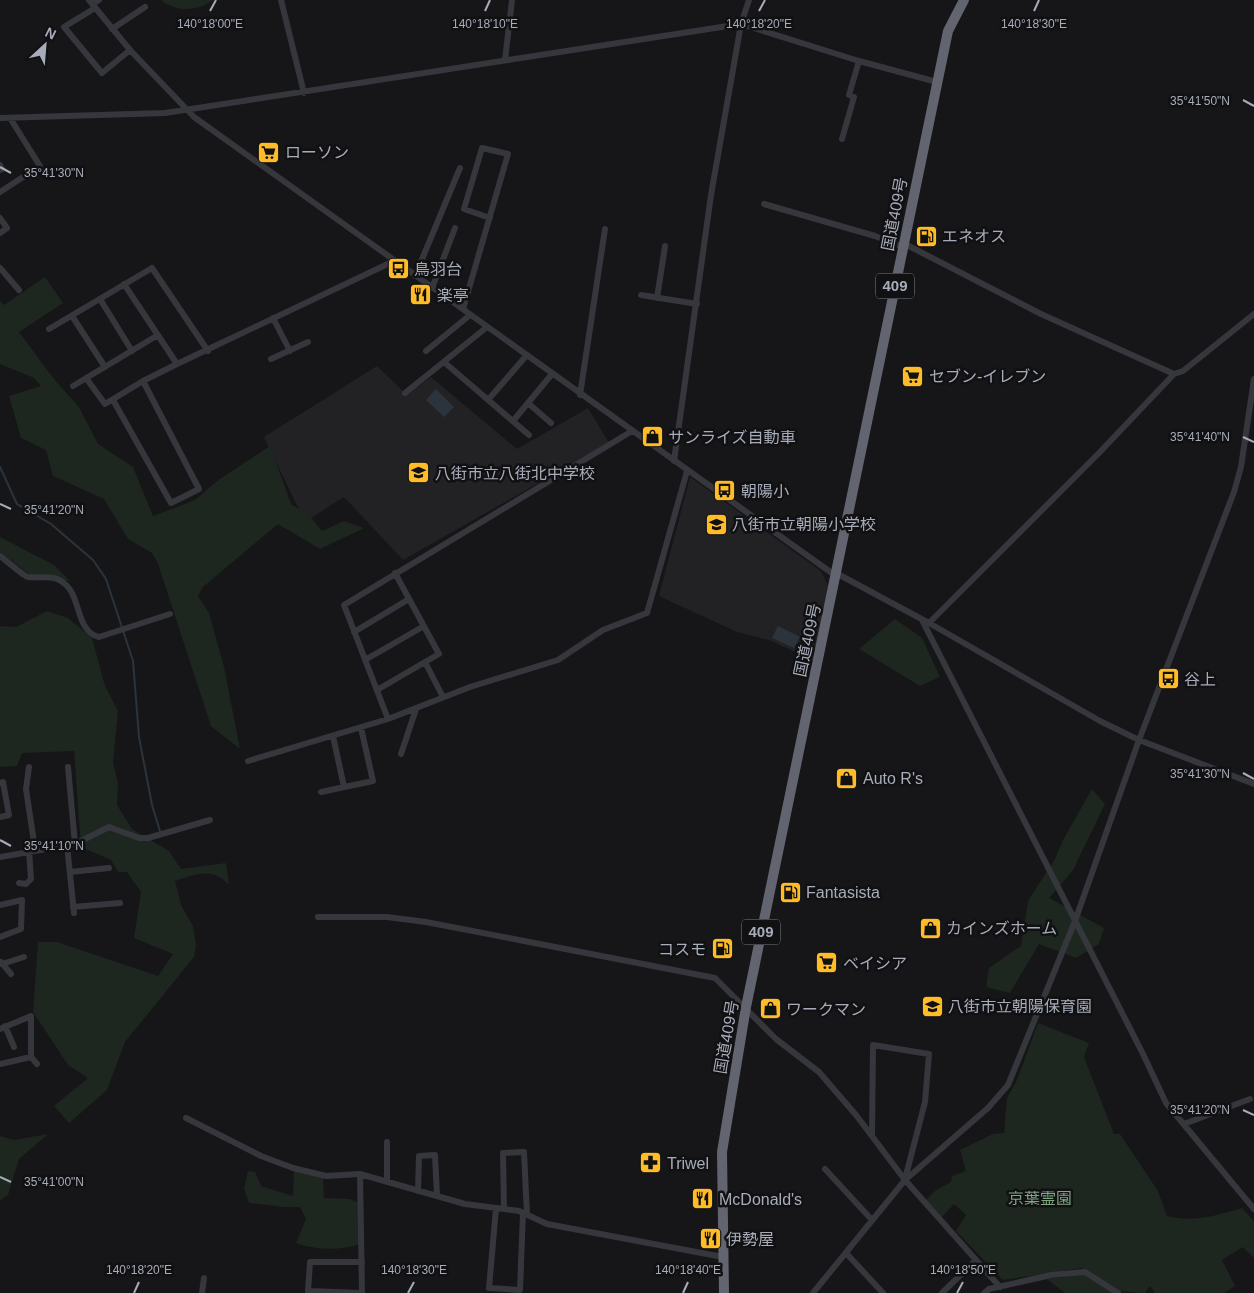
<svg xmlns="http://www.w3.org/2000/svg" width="1254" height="1293" font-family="Helvetica,'Noto Sans JP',sans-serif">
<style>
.built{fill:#222225}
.green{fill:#1d261f}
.water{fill:#2b343d}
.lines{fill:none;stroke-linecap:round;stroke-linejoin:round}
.stream{stroke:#2b343d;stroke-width:2}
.minor{stroke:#36373d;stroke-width:6}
.highway{stroke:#62656f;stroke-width:10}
.ticks{fill:none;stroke:#a7acb9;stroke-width:2}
.labels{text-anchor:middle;stroke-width:5;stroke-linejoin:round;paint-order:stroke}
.shield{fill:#111113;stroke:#7a7e87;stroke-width:1}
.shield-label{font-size:15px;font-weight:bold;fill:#a7acb9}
.poi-label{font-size:16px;fill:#a7acb9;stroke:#111113;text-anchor:start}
.street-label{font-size:16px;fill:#a7acb9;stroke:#111113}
.park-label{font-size:16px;fill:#7ca580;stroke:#111113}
.ticks-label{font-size:12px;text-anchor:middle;fill:#a7acb9;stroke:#111113;stroke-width:5;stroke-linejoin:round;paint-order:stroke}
</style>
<rect width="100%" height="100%" fill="#161618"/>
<!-- built -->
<path class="built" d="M377 366 407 395 431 377 517 449 588 408 609 443 403 560 344 497 305 522 264 437Z
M690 477 821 571 828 586 813 660 769 640 737 632 659 596Z"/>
<!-- green -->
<path class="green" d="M161 0H214C198 11 176 13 161 0Z
M45 277 63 303 19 332 54 379 79 407 98 444 133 467 153 516 195 500 217 481 270 446 291 504 309 515 322 531 344 521 364 528 320 549 278 524 203 587 198 596 209 613 224 667 240 749 211 726 158 564 152 553 128 539 104 499 53 476 46 450 21 438 9 396 41 386 34 378 0 364V301L4 305Z
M0 537 54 565 70 581 36 579 0 552Z
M47 611 68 618 92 638 105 686 118 711 113 763 118 783 117 805 132 829 169 851 181 869 226 863 229 885C213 867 196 874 175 881L181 905 193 926 196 946 194 957 125 1042 107 1090 69 1123 54 1106 88 1078 68 1065 33 1012 38 942H57L158 976 173 954 134 938 141 892 127 872H118L111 860 81 847 74 751 22 753 17 766 0 767V626L16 627Z
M895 619 922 638 940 677 920 686 859 649Z
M1092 789 1105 804 1073 870 1049 898 1104 928 1099 944 1076 958 1039 944 1010 993 986 987 989 968 1021 946 1028 901 1055 859 1063 840Z
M1038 1023 1089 1043 1084 1057 1114 1134H1120L1158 1191 1167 1216C1192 1223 1219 1215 1242 1208L1254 1221V1258L1243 1247 1222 1260 1235 1286 1224 1293H1155L1150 1286 1145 1293 1120 1291 1082 1268 1003 1280 956 1231 966 1215 954 1204 942 1217 926 1200 935 1191 951 1182 952 1176 966 1171 960 1150 993 1134 1004 1133 1007 1098 1017 1080Z
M48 1134 19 1159 8 1195 0 1201V1136L14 1140Z
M294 1170 323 1177 324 1198 350 1199 359 1203 360 1244C342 1251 314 1250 296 1243L306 1219 300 1207H284L249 1203 244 1189 248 1171 255 1172 261 1186 293 1196Z
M1085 1275 1114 1293H1065L1047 1279Z"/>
<!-- water -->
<path class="water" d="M436 389 454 407 444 417 426 400Z
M778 626 800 637 794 648 772 638Z"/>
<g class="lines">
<!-- stream -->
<path class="stream" d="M0 467 17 504 51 524 93 560 106 579 133 661 139 737 152 805 160 831"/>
<!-- minor -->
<path class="minor" d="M89 0 130 50 194 117 836 576
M281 0 304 93
M92 4 99 0
M95 8 64 27 102 73 130 50
M112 29 145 7
M505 60 512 0
M0 118 165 113 741 24 859 61 937 82
M842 139 854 97 849 95 859 61
M0 165 2 169 0 170
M0 192 40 166 10 118
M764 204 875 236 903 247
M0 218 7 228 0 233
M903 243 1041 314 1174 374
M0 268 19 290
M415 276 460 168
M124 284 177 364
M432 288 455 228
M641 295 697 304
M657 298 665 246
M100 299 132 351
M463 309 508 154 482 148 464 209 490 218
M72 316 105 367
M273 318 290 351
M49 329 152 268 208 351
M426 351 470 315
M271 359 308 342
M444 362 529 435
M86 378 105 404 143 381 177 364 394 261
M73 386 158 335
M405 393 487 327
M580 395 605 229
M113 400 171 503 199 489 143 381
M488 400 526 356
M528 403 551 423
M513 421 552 374
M674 461 711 195 741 24 749 0
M0 556C6 560 22 575 28 577 41 579 53 573 65 584 81 597 76 632 99 637L170 614
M395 573 439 654 425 662 443 697
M836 573 929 623 1100 721 1139 740 1254 784
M922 620 1143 1054 1166 1103 1254 1209
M929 623 1099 453 1174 374 1183 371 1254 314
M354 632 409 599
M365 660 424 626
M377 690 425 662
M388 719 344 605 632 431
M333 736 344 787
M401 754 416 709
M248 761 388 719 470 687 558 660 603 630 647 613 687 471
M29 767 26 789 35 849
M68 767 75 844
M0 783 3 782 9 815 0 817
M321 792 373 781 361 728
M67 845 74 913
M0 857 75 844 109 827 139 838H148L210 820
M70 872 109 868
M19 883 26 884 31 879 29 851
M0 905 22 900 21 929 0 937
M73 907 120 903
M318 917H387L426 922 715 978 776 1039 819 1072 856 1115 905 1180 1000 1287
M1 962 11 974
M2 964 24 957
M5 1026 14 1047
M0 1029 31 1016V1057L37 1064
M0 1064 31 1057
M186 1118 261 1156 293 1168 326 1176 360 1174 465 1204 519 1211 547 1224 723 1257
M1184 1124 1250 1099
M872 1136 873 1045 929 1054 925 1102 905 1179
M825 1169 872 1220
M360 1174 362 1293
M387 1182V1142
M418 1191 419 1156 435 1155 437 1196
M496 1208 489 1288 520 1290 523 1213
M504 1209 503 1153 524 1152 527 1215
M846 1253 883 1293
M362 1262H310L308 1291 362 1293
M202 1293 204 1278
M813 1293 905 1180 988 1108 1008 1085 1075 921 1139 740 1234 492 1241 467 1254 379
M942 1293 976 1260
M984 1293 989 1289 1051 1275 1085 1272 1118 1293"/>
<!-- highway -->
<path class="highway" d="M724 1293 722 1152 746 1007 948 31 964 0"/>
</g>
<!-- ticks -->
<path class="ticks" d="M210 11 216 0M485 11 490 0M759 11 765 0M1034 11 1039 0M1243 100 1254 106M0 167 11 173M1243 437 1254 442M0 504 11 509M1243 773 1254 779M0 840 11 846M1243 1110 1254 1115M0 1177 11 1182M134 1293 139 1282M408 1293 414 1282M683 1293 688 1282M957 1293 963 1282"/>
<!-- icons -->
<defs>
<symbol id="supermarket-square" viewBox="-11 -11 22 22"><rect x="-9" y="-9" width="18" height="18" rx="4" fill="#ffbc27" stroke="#111113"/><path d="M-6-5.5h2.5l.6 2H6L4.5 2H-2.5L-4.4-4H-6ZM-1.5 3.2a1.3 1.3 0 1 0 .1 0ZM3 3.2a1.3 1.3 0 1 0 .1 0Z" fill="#111"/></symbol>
<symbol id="fuel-square" viewBox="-11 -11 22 22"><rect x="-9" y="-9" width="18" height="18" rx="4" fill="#ffbc27" stroke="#111113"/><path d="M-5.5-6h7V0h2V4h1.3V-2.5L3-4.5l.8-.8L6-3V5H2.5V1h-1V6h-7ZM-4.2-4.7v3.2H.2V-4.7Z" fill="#111"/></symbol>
<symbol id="bus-square" viewBox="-11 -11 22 22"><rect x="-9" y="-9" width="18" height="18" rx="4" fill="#ffbc27" stroke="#111113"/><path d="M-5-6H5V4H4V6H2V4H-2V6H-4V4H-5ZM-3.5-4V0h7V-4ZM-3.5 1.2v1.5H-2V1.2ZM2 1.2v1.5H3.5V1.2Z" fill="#111"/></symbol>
<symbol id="restaurant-square" viewBox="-11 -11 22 22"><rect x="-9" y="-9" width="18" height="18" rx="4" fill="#ffbc27" stroke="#111113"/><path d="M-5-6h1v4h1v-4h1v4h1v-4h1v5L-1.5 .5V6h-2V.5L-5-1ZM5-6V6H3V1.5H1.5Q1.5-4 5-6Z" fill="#111"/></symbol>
<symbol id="shop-square" viewBox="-11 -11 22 22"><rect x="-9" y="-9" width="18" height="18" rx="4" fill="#ffbc27" stroke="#111113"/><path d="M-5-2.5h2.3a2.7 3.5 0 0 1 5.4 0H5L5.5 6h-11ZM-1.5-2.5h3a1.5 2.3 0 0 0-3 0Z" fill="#111"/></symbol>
<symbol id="school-square" viewBox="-11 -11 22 22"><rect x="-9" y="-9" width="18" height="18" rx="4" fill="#ffbc27" stroke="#111113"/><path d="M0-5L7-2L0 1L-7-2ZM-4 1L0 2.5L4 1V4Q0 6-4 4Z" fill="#111"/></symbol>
<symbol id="pharmacy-square" viewBox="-11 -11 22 22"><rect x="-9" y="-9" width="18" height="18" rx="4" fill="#ffbc27" stroke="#111113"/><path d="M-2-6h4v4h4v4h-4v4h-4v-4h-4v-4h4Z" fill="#111"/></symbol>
</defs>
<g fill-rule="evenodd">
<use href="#supermarket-square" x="256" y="140" width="25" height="25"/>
<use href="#fuel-square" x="914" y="224" width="25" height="25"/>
<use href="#bus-square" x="386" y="256" width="25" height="25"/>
<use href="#restaurant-square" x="408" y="282" width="25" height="25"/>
<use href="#supermarket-square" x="900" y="364" width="25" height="25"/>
<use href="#shop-square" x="640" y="424" width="25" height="25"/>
<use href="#school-square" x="406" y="460" width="25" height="25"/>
<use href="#bus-square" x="712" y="478" width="25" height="25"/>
<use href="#school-square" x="704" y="512" width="25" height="25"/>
<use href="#bus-square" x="1156" y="666" width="25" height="25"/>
<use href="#shop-square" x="834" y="766" width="25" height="25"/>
<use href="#fuel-square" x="778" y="880" width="25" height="25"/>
<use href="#shop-square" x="918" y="916" width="25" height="25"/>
<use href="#fuel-square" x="710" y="936" width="25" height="25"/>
<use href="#supermarket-square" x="814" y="950" width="25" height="25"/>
<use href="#school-square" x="920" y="994" width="25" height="25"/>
<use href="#shop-square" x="758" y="996" width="25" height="25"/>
<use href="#pharmacy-square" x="638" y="1150" width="25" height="25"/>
<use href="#restaurant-square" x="690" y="1186" width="25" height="25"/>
<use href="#restaurant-square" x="698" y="1226" width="25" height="25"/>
</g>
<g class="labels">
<!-- shield labels -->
<g class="shield">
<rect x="876" y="273.5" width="38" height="25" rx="4"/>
<rect x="742" y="919.5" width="38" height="25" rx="4"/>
</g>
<g class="shield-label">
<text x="895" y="291">409</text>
<text x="761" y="937">409</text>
</g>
<!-- poi labels -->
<g class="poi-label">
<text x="285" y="158">ローソン</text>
<text x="942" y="242">エネオス</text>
<text x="414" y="275">鳥羽台</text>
<text x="437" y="301">楽亭</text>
<text x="929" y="382">セブン-イレブン</text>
<text x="668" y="443">サンライズ自動車</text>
<text x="435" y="479">八街市立八街北中学校</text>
<text x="741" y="497">朝陽小</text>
<text x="732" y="530">八街市立朝陽小学校</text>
<text x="1184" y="685">谷上</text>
<text x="863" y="784">Auto R's</text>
<text x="806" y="898">Fantasista</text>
<text x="946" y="934">カインズホーム</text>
<text x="706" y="955" text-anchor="end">コスモ</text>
<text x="843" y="969">ベイシア</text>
<text x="948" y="1012">八街市立朝陽保育園</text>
<text x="786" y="1015">ワークマン</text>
<text x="667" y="1169">Triwel</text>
<text x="719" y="1205">McDonald's</text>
<text x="726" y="1245">伊勢屋</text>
</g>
<!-- street labels -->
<g class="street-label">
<text transform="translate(894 214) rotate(-79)" y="6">国道409号</text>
<text transform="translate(807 640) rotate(-78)" y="6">国道409号</text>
<text transform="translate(726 1037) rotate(-80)" y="6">国道409号</text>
</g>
<!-- park labels -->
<g class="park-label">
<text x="1040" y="1204">京葉霊園</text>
</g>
</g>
<g class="ticks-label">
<text x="210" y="28">140°18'00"E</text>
<text x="485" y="28">140°18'10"E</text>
<text x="759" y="28">140°18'20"E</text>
<text x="1034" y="28">140°18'30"E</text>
<text x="1200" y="105">35°41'50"N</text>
<text x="54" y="177">35°41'30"N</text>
<text x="1200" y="441">35°41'40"N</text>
<text x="54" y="514">35°41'20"N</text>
<text x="1200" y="778">35°41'30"N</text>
<text x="54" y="850">35°41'10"N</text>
<text x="1200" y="1114">35°41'20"N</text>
<text x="54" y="1186">35°41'00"N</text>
<text x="139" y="1274">140°18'20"E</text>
<text x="414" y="1274">140°18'30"E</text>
<text x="688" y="1274">140°18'40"E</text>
<text x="963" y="1274">140°18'50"E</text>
</g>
<!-- north arrow -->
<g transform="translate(45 45) rotate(26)" stroke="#111113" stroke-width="4" paint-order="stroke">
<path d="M0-4L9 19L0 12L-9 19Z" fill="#a7acb9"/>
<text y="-8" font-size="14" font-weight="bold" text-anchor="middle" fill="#a7acb9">N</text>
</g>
</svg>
